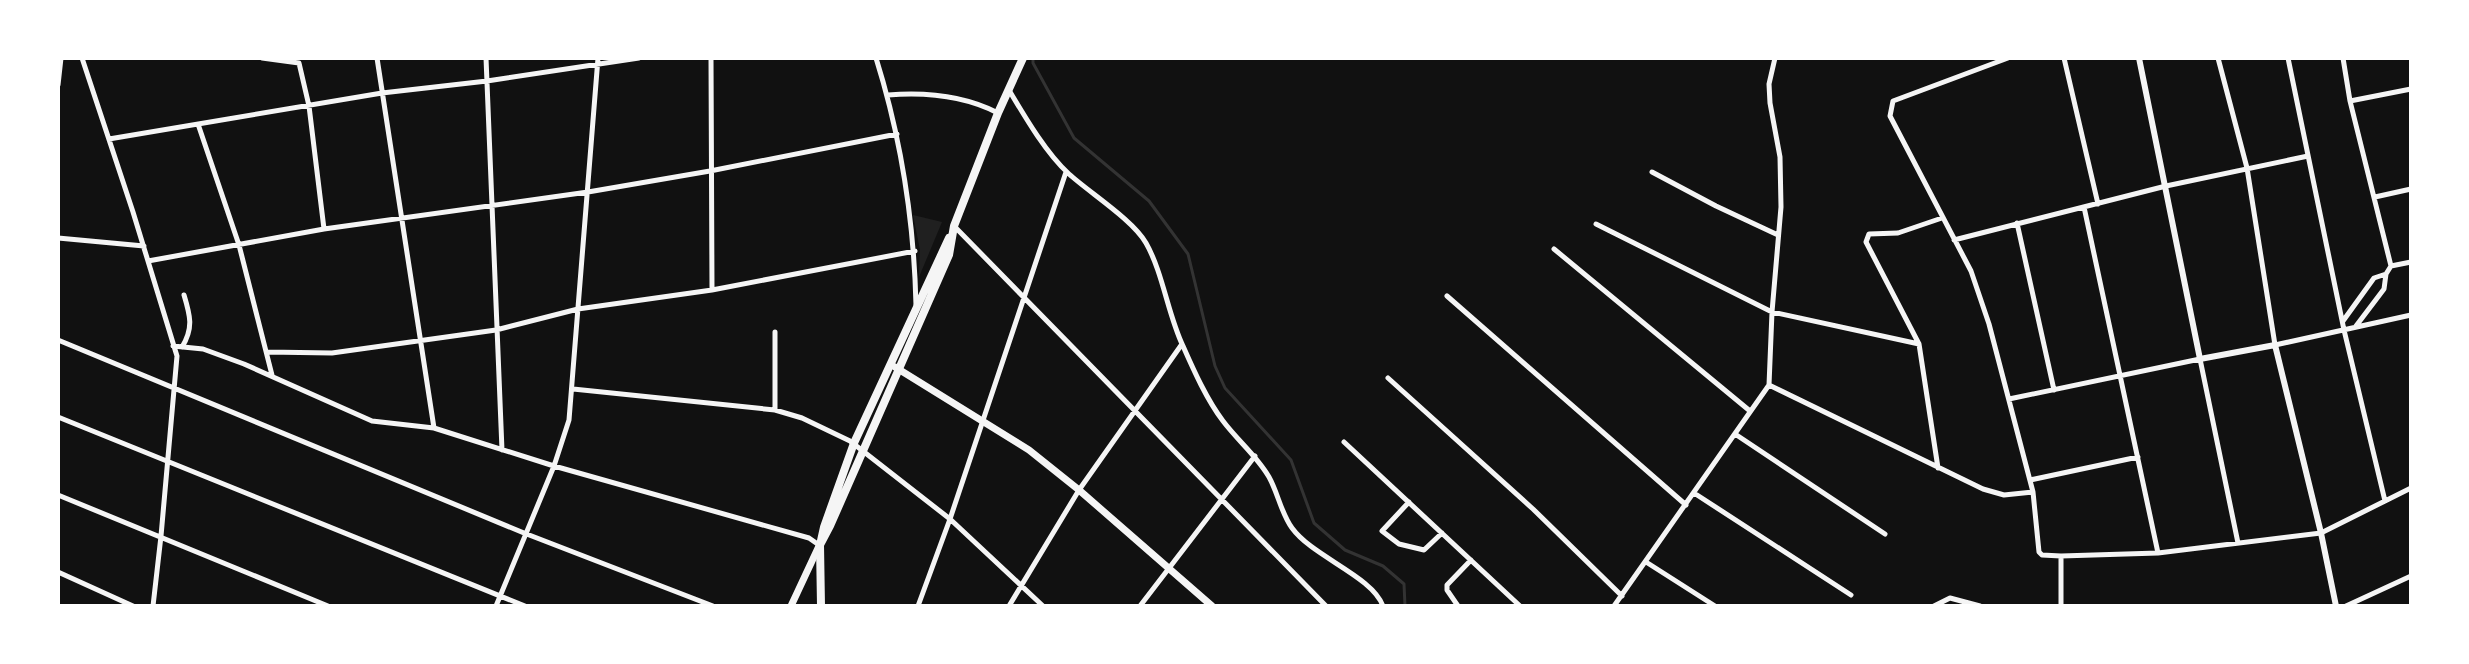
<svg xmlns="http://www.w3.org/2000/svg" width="2469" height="664" font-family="Poppins,sans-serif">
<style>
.green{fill:#202020}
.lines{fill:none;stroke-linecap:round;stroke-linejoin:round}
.stream{stroke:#333;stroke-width:3}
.minor{stroke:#f5f5f5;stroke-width:5}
.tertiary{stroke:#f5f5f5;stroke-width:6}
.secondary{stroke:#f5f5f5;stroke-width:7}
.primary{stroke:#f5f5f5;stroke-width:8}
</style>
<rect width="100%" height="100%" fill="#111"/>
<!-- green -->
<path class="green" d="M913 215 942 222 919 277 920 250Z"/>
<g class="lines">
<!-- stream -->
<path class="stream" d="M1033 58V63L1074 138 1149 201 1188 254 1215 366 1225 388 1291 460 1314 523 1345 550 1383 566 1404 584 1405 606"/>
<!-- minor -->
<path class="minor" d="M82 58 133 212 177 356 161 536 153 606
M262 58 299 63 309 106 324 229
M377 58 434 428
M486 58 502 450
M711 58 712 290
M876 58C901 138 914 221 916 305
M2008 58 1893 101 1890 116 1971 271 1989 324 2033 492 2039 552 2042 555 2061 556V606
M2064 58 2098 204
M2218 58 2247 168 2275 345 2411 315
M2288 58 2344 330 2385 501
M2343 58 2350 101 2391 266 2411 262
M58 85 61 58
M1009 90C1025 117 1046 153 1069 174 1090 193 1133 220 1146 243 1163 273 1168 315 1183 346 1194 371 1207 400 1223 421 1238 441 1257 456 1269 477 1278 493 1281 513 1292 528 1313 557 1372 576 1383 606
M888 95C925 92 963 95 998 113
M2350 101 2411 89
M198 124 239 245 272 375
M109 139 382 93 487 81 639 58
M1652 172 1716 206 1778 235
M2375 197 2411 189
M2084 207 2158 553
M2017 223 2054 390
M1596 224 1772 312 1919 344
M955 227 1326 606
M58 238 144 246
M1954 240 2166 186 2308 156
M1554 249 1750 411
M148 261 324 229 588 192 710 171 897 134
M1447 296 1686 505
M2343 321 2374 278 2386 274
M2356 326 2384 289 2386 274 2391 266
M58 340 524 533 713 606
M173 346 203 349 244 364 372 421 434 428 554 466 809 538 819 545
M182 347C194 328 190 315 184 295
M267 352 332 353 496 330 578 309 712 290 915 251
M1388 378 1533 509 1622 596
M1769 385 1983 489 2004 495 2033 492
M573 389 775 410 802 418 850 441 950 519 1043 606
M2009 399 2200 359 2238 543
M775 410V332
M58 417 525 606
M1735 434 1885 534
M1344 442 1520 606
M1938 468 1919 344 1866 242 1869 234 1898 233 1942 218
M2030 480 2138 457
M1694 493 1851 595
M58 495 328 606
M1409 502 1382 531 1399 544 1424 550 1442 533
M2061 556 2158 553 2321 533 2411 488
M1646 562 1715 606
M58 572 133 606
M496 606 554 466 569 420 598 58
M918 606 950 519 1066 172
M1009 606 1079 490 1182 344
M1140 606 1255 456
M1458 606 1447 590V585L1471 560
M1614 606 1769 385 1772 312 1781 207 1780 157 1770 103 1769 84 1775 58
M1934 606 1950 598 1980 606
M2346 606 2411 576"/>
<!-- tertiary -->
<path class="tertiary" d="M2139 58 2200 359 2275 345 2321 533 2336 606"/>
<!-- secondary -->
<path class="secondary" d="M895 367 1029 450 1079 490 1212 606
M791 606 819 546"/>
<!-- primary -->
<path class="primary" d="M820 545 830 526 949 255 954 226 998 113 1023 58
M821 606 820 545 824 527 854 443 949 238"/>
</g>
<!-- border -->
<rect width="2469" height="664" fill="none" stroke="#ffffff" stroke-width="120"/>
</svg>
